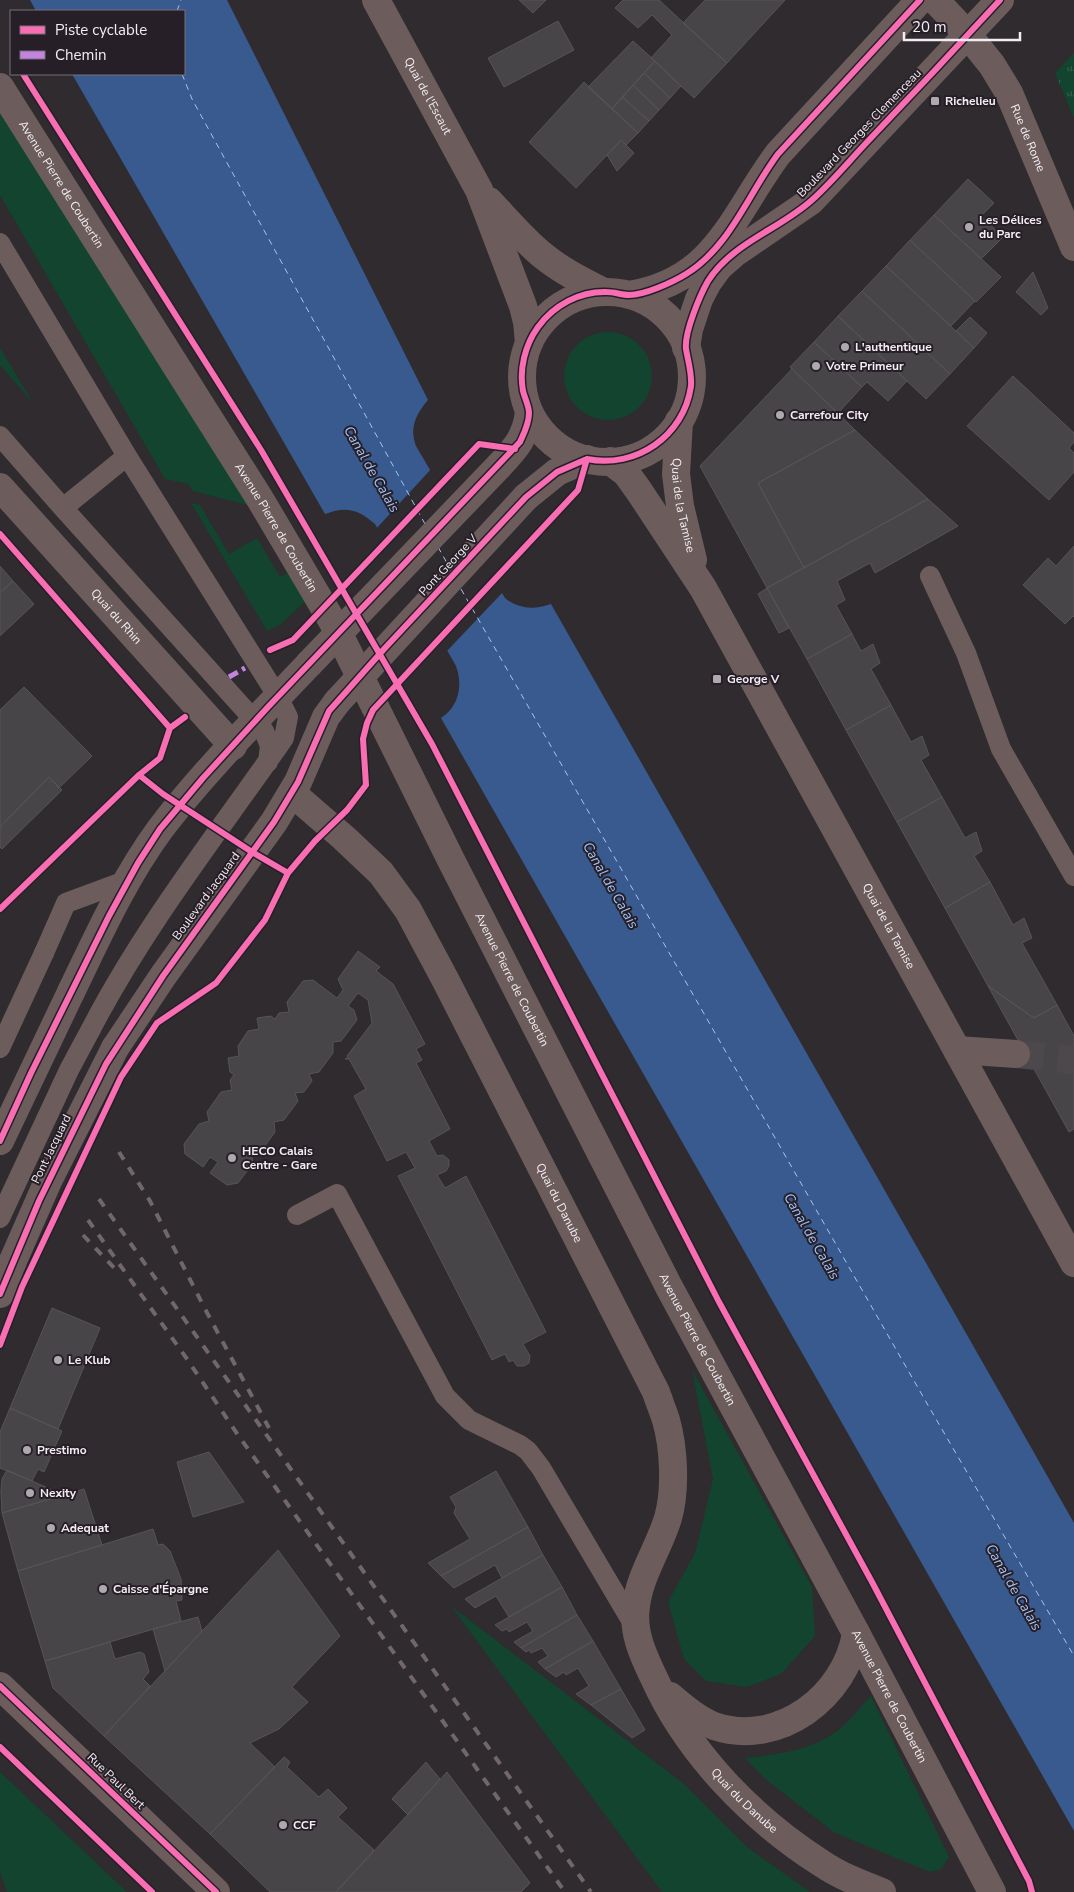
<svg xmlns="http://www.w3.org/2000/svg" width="1074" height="1892" font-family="'Nunito Sans',sans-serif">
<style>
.green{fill:#12442f}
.park{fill:url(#park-tufts)}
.water{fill:#395a8f}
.pier{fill:#2f2b2f}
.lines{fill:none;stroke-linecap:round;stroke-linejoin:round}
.ferry{stroke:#a4c4f7;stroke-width:1;stroke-dasharray:6 5;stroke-linecap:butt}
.building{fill:#484548;stroke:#575458}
.minor-tunnel{stroke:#4c484c;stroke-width:28;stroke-dasharray:28 14;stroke-linecap:butt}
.service{stroke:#6c5d5c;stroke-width:20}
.minor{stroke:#6c5d5c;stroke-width:28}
.tertiary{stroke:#6c5d5c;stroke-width:28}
.rail{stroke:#716769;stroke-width:4;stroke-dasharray:9 9;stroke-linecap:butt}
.service-bridge{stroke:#6c5d5c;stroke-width:20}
.tertiary-bridge{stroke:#6c5d5c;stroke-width:28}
.quiet{stroke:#c483df;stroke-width:5;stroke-dasharray:10 5;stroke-linecap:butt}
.cycleway-casing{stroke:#271f27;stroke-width:9}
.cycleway{stroke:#f96db3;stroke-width:6}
.poi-dot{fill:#aea9ae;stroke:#271f27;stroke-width:2}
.labels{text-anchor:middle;stroke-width:4;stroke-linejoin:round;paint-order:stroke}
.street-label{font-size:12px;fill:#f3edf3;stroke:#271f27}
.poi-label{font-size:12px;font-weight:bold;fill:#f3edf3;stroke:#271f27;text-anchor:start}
.water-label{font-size:14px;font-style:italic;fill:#a4c4f7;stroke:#271f27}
</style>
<defs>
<pattern id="park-tufts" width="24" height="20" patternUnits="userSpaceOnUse" patternTransform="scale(1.25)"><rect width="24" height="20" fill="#12442f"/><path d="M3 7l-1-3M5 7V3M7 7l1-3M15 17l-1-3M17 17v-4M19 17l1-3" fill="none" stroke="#355f4e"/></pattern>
</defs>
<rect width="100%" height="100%" fill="#2f2b2f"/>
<!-- green -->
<path class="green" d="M0 106 248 505 193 491 188 484 165 479 0 195Z
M564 376a44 44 0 1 1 88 0a44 44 0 1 1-88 0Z
M0 348 34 404 0 365Z
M191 503 200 505 229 554 257 538 280 577 290 571 307 600 281 624 267 631Z
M692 1370 812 1587 815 1636 781 1674 747 1687 706 1681 684 1659 668 1602 695 1553 713 1479Z
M451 1606 684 1784 747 1847 810 1892H662Z
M871 1696 949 1857 941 1869 930 1872 835 1833 764 1778 745 1758C780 1754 817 1750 844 1725 854 1716 862 1705 871 1696Z
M0 1772 127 1892H7L0 1872Z"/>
<!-- park -->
<path class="park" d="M1074 53V118L1055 73Z"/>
<!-- water -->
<path class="water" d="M30 0H227L428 400C416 414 409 428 416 446L505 598C518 609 534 610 551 604L1074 1523V1831L441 718C459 707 463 685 456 666L375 524C358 509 346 506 325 514L72 74H184V11H36Z"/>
<!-- pier -->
<path class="pier" d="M432 468 503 592 446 652 375 530Z"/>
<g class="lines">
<!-- ferry -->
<path class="ferry" d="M177 11 181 0
M182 74 192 99 425 524
M438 547 447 563
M461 589 929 1407 1074 1656"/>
</g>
<!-- building -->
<path class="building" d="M519 0H546L533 13Z
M623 0H659L727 63 694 98 651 58 672 35 652 15 638 28 615 8Z
M705 0H785L727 63 683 23Z
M558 21 574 50 504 87 488 58Z
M633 41 655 61 612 109 588 87Z
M655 61 681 86 670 98 644 73Z
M644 73 670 98 659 110 633 85Z
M584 82 638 133 626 145 621 140 576 188 529 142Z
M633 85 659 110 649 121 622 97Z
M622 97 649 121 638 133 612 109Z
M621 140 634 153 617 171 607 155Z
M968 179 994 203 981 216 1003 237 981 259 934 215Z
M934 215 1001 277 976 302 910 240Z
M910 240 975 301 951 326 886 266Z
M886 266 974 348 950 374 862 291Z
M1033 272 1048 308 1041 315 1016 292Z
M862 291 950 374 926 399 838 316Z
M838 316 907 381 888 401 867 382 862 387 814 342Z
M970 317 987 333 974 348 956 331Z
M814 342 862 387 838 413 790 367Z
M792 369 855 430 758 483 804 568 767 588 700 466Z
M1013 376 1074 433V442L1069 448 1074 453V472L1049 500 967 426Z
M855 430 928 499 804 568 758 483Z
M928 499 958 526 875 573 870 563 837 581 845 600 836 605 852 634 807 659 767 588Z
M1074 546V617L1073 616 1065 624 1023 585 1048 558 1056 566Z
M0 566 13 581 0 593Z
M13 581 34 604 0 636V593Z
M767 588 789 628 779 633 758 594Z
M852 634 861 651 873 644 880 663 871 669 891 705 846 730 807 659Z
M24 687 92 756 59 788 49 777 0 827V710Z
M891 705 911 742 922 736 929 755 921 760 942 797 897 822 846 730Z
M49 777 62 790 2 849 0 847V827Z
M942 797 965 838 976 832 982 851 974 856 990 882 945 908 897 822Z
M990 882 1013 925 1024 918 1032 938 1022 943 1057 1005 1034 1018 988 986 945 908Z
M358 951 380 967 376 971 393 984 425 1044 416 1049 422 1060 416 1063 450 1129 429 1141 437 1156 443 1155 449 1160V1166L446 1171 437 1175 445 1188 466 1176 546 1332 523 1344 530 1356 529 1363 524 1366H517L513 1360 509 1362 505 1354 492 1360 398 1176 415 1168 406 1152 387 1161 354 1096 366 1089 349 1059H345L348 1058 347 1056 372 1023 368 1000 358 993 348 1006 354 1010 357 1020 341 1041 333 1042V1053L319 1072 309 1074 312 1081 304 1092 295 1093 298 1101 284 1120 274 1122 275 1132 261 1151 251 1152 253 1163 238 1183 227 1185 210 1173 218 1162 210 1157 203 1167 185 1154 184 1144 199 1124 209 1121 207 1112 221 1092 232 1090 230 1080 234 1075 230 1072 228 1058 239 1056 238 1046 248 1031 259 1029 257 1018 271 1016 275 1019 279 1013 289 1012 287 1002 303 981 313 980 337 998 343 990 338 979Z
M988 986 1034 1018 1057 1005 1074 1036V1129L1069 1132Z
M52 1308 100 1328 58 1429 10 1408Z
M10 1408 62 1431 44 1472 38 1469 32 1481 0 1468V1432Z
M209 1452 244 1502 193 1517 177 1462Z
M7 1470 32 1481 64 1495 2 1513 1 1491 2 1479Z
M496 1471 528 1527 441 1576 428 1563 470 1539 454 1513 456 1507 450 1497Z
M84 1489 102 1545 18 1571 2 1513Z
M528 1527 543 1555 502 1578 495 1565 454 1588 441 1576Z
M153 1529 158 1545 163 1544 170 1551 181 1579 182 1600 176 1601 181 1621 45 1661 18 1571Z
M278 1550 340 1636 292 1687 308 1702 279 1729 250 1743 275 1767 210 1834 104 1736Z
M543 1555 562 1587 509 1617 496 1596 475 1608 465 1599Z
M562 1587 577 1615 521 1648 514 1642 533 1631 527 1622 509 1632 507 1629 502 1631 495 1625Z
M577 1615 593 1641 545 1669 538 1662 548 1656 542 1648 531 1653 529 1650 526 1652 521 1648Z
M198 1617 202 1631 165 1671 153 1629Z
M593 1641 621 1689 591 1705 576 1694 589 1686 578 1668 566 1675 564 1672 556 1677 545 1669Z
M110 1642 115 1659 140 1652 144 1654 149 1672 143 1679 150 1686 104 1736 53 1688 45 1661Z
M621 1689 645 1730 632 1738 591 1705Z
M284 1757 290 1762 287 1767 319 1797 328 1789 347 1808 338 1817 374 1850 336 1892H270L210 1834Z
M426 1762 440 1779 408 1815 392 1799Z
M447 1772 530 1883 521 1892H336Z"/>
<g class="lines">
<!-- minor-tunnel -->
<path class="minor-tunnel" d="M1016 1054 1074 1060"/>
<!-- service -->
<path class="service" d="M0 243 127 456 278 697 288 717 284 738C218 833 145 925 91 1029
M0 436 63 508 264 731 270 746 268 762
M63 508 127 456
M930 576 966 653 1001 749 1074 876
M44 953 66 903 128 880
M297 1215 337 1194 445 1396 469 1420 520 1445 528 1451 541 1468 635 1627"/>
<!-- minor -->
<g class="minor">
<path id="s1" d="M376 0 479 190 523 306 527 322 529 343"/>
<path id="s2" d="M935 0 968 35 992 65 1009 93 1074 247"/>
<path d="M489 201C506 219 522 238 541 254 560 270 582 281 604 292"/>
<path id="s3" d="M679 421 676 474 680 506 693 560"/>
<path id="s4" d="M610 461 626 473 639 491 703 588 1074 1263"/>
<path id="s5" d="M0 487 233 746"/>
<path id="s6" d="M292 793 344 838 381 873 408 910 446 981 656 1392C659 1401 663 1411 666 1420 674 1448 676 1490 668 1518 659 1548 640 1574 636 1606 632 1632 643 1655 654 1678 688 1753 752 1819 821 1863 840 1876 861 1884 882 1892"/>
<path d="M957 1050 1016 1054"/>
<path d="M670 1696C683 1707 698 1720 714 1726 779 1748 846 1696 856 1633"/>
</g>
<!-- tertiary -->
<g class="tertiary">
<path id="s7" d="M0 87 260 499 335 626 452 862 669 1287 856 1633 992 1892"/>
<circle cx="607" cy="377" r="85"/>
<path d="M629 295C716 281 732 216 778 154L920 0"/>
<path d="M686 348 689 329 699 299 708 282 719 267 735 253 811 201 1000 0"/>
<path d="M499 466C516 448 526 437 529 412"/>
<path d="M526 497 557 472 587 459"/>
<path d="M71 992C98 936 124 878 161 828 205 770 259 717 309 664"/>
<path d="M115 1048 163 976 274 822 298 782 326 717 337 702"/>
<path d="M0 1294 12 1263"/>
<path d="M0 1686 216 1892"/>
</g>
<!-- rail -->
<path class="rail" d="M119 1152 150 1201 204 1307 269 1428
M99 1199 591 1892
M88 1220 187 1359 238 1435 565 1892
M83 1235 117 1271"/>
<!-- service-bridge -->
<path class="service-bridge" d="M0 1048 44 953
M0 1218 69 1070 91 1029"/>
<!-- tertiary-bridge -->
<path class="tertiary-bridge" d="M309 664 499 466
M337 702 526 497
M0 1141 71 992
M12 1263 48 1181 115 1048"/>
<!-- quiet -->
<path class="quiet" d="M229 677 245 668"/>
<defs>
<path id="cycleway" d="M23 74 261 450 432 744 719 1302 872 1582 1029 1881 1032 1892
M587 459C636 469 684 436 691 386 692 373 688 361 686 349 684 333 700 295 708 281 732 243 780 229 812 200 832 182 850 160 869 140 913 94 957 47 1000 0
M0 534 170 728
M270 650 293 640 479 444 515 449
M139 775 163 794 252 852 288 873
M0 909 139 775 160 758 170 728 185 717
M0 1141 31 1073 109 916 138 863 160 829 203 778 268 707 520 442C524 433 529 424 529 413 529 406 525 399 523 391 519 369 525 345 538 327 554 305 580 291 607 292 614 292 622 295 629 295 645 295 673 282 686 274 730 247 748 194 778 154L920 0
M0 1294 39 1201 106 1064 163 976 274 822 298 782 329 711 385 648 526 497 557 472 587 459
M0 1345 22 1287 121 1077 157 1023 216 983 265 920 288 873 315 841 347 810 366 785 363 739 367 723 373 710 578 490 587 459
M0 1686 216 1892
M0 1747 152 1892"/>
</defs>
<!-- cycleway casing -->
<use href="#cycleway" class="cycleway-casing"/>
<!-- cycleway -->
<use href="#cycleway" class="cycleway"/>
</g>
<!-- markers -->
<g class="poi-dot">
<rect x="930" y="96" width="10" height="10" rx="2.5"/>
<circle cx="969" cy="227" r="5"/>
<circle cx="845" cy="347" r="5"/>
<circle cx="816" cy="366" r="5"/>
<circle cx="780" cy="415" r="5"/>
<rect x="712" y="674" width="10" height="10" rx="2.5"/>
<circle cx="232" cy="1158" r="5"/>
<circle cx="58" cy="1360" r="5"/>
<circle cx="27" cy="1450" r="5"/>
<circle cx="30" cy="1493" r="5"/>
<circle cx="51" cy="1528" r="5"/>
<circle cx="103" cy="1589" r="5"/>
<circle cx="283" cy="1825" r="5"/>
</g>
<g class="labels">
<!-- street labels -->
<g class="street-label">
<text dy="4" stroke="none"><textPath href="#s1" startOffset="109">Quai de l'Escaut</textPath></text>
<text transform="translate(859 133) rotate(-46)" y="4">Boulevard Georges Clemenceau</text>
<text dy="4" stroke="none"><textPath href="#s2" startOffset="168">Rue de Rome</textPath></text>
<text dy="4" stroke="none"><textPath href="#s7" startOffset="115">Avenue Pierre de Coubertin</textPath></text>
<text dy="4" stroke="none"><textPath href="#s3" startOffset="85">Quai de la Tamise</textPath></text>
<text dy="4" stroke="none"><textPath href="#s7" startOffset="520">Avenue Pierre de Coubertin</textPath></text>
<text transform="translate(448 565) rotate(-47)" y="4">Pont George V</text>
<text dy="4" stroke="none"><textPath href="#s5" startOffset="174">Quai du Rhin</textPath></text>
<text transform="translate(206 896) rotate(-54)" y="4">Boulevard Jacquard</text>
<text dy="4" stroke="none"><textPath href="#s4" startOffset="544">Quai de la Tamise</textPath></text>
<text dy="4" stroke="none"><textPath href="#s7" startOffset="1030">Avenue Pierre de Coubertin</textPath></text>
<text transform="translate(51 1149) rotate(-64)" y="4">Pont Jacquard</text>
<text dy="4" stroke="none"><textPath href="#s6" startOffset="495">Quai du Danube</textPath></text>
<text dy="4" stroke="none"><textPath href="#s7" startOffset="1435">Avenue Pierre de Coubertin</textPath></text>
<text dy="4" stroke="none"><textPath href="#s7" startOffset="1840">Avenue Pierre de Coubertin</textPath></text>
<text transform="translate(116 1781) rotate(44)" y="4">Rue Paul Bert</text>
<text dy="4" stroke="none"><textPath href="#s6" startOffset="1159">Quai du Danube</textPath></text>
</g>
<!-- poi labels -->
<g class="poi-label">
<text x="945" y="105">Richelieu</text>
<text x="979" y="224">Les Délices<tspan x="979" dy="14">du Parc</tspan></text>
<text x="855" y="351">L'authentique</text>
<text x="826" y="370">Votre Primeur</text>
<text x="790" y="419">Carrefour City</text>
<text x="727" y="683">George V</text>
<text x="242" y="1155">HECO Calais<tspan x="242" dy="14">Centre - Gare</tspan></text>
<text x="68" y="1364">Le Klub</text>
<text x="37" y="1454">Prestimo</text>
<text x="40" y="1497">Nexity</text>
<text x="61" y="1532">Adequat</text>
<text x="113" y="1593">Caisse d'Épargne</text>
<text x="293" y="1829">CCF</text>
</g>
<!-- water labels -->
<g class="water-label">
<text transform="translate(372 469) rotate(60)" y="5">Canal de Calais</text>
<text transform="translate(611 885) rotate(60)" y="5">Canal de Calais</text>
<text transform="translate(812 1236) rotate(60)" y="5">Canal de Calais</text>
<text transform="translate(1014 1587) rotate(60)" y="5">Canal de Calais</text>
</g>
</g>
<!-- legend -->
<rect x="10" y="10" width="175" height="65" fill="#271f27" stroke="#797179"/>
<rect x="20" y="26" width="25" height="8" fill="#f96db3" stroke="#797179"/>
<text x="55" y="35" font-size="15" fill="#f3edf3">Piste cyclable</text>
<rect x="20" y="51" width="25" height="8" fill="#c483df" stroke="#797179"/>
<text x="55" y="60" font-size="15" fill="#f3edf3">Chemin</text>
<!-- scale -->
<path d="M904 32v8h116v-8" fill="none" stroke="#f3edf3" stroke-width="2.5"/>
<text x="912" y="32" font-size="15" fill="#f3edf3" stroke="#271f27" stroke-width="4" paint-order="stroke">20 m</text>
</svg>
